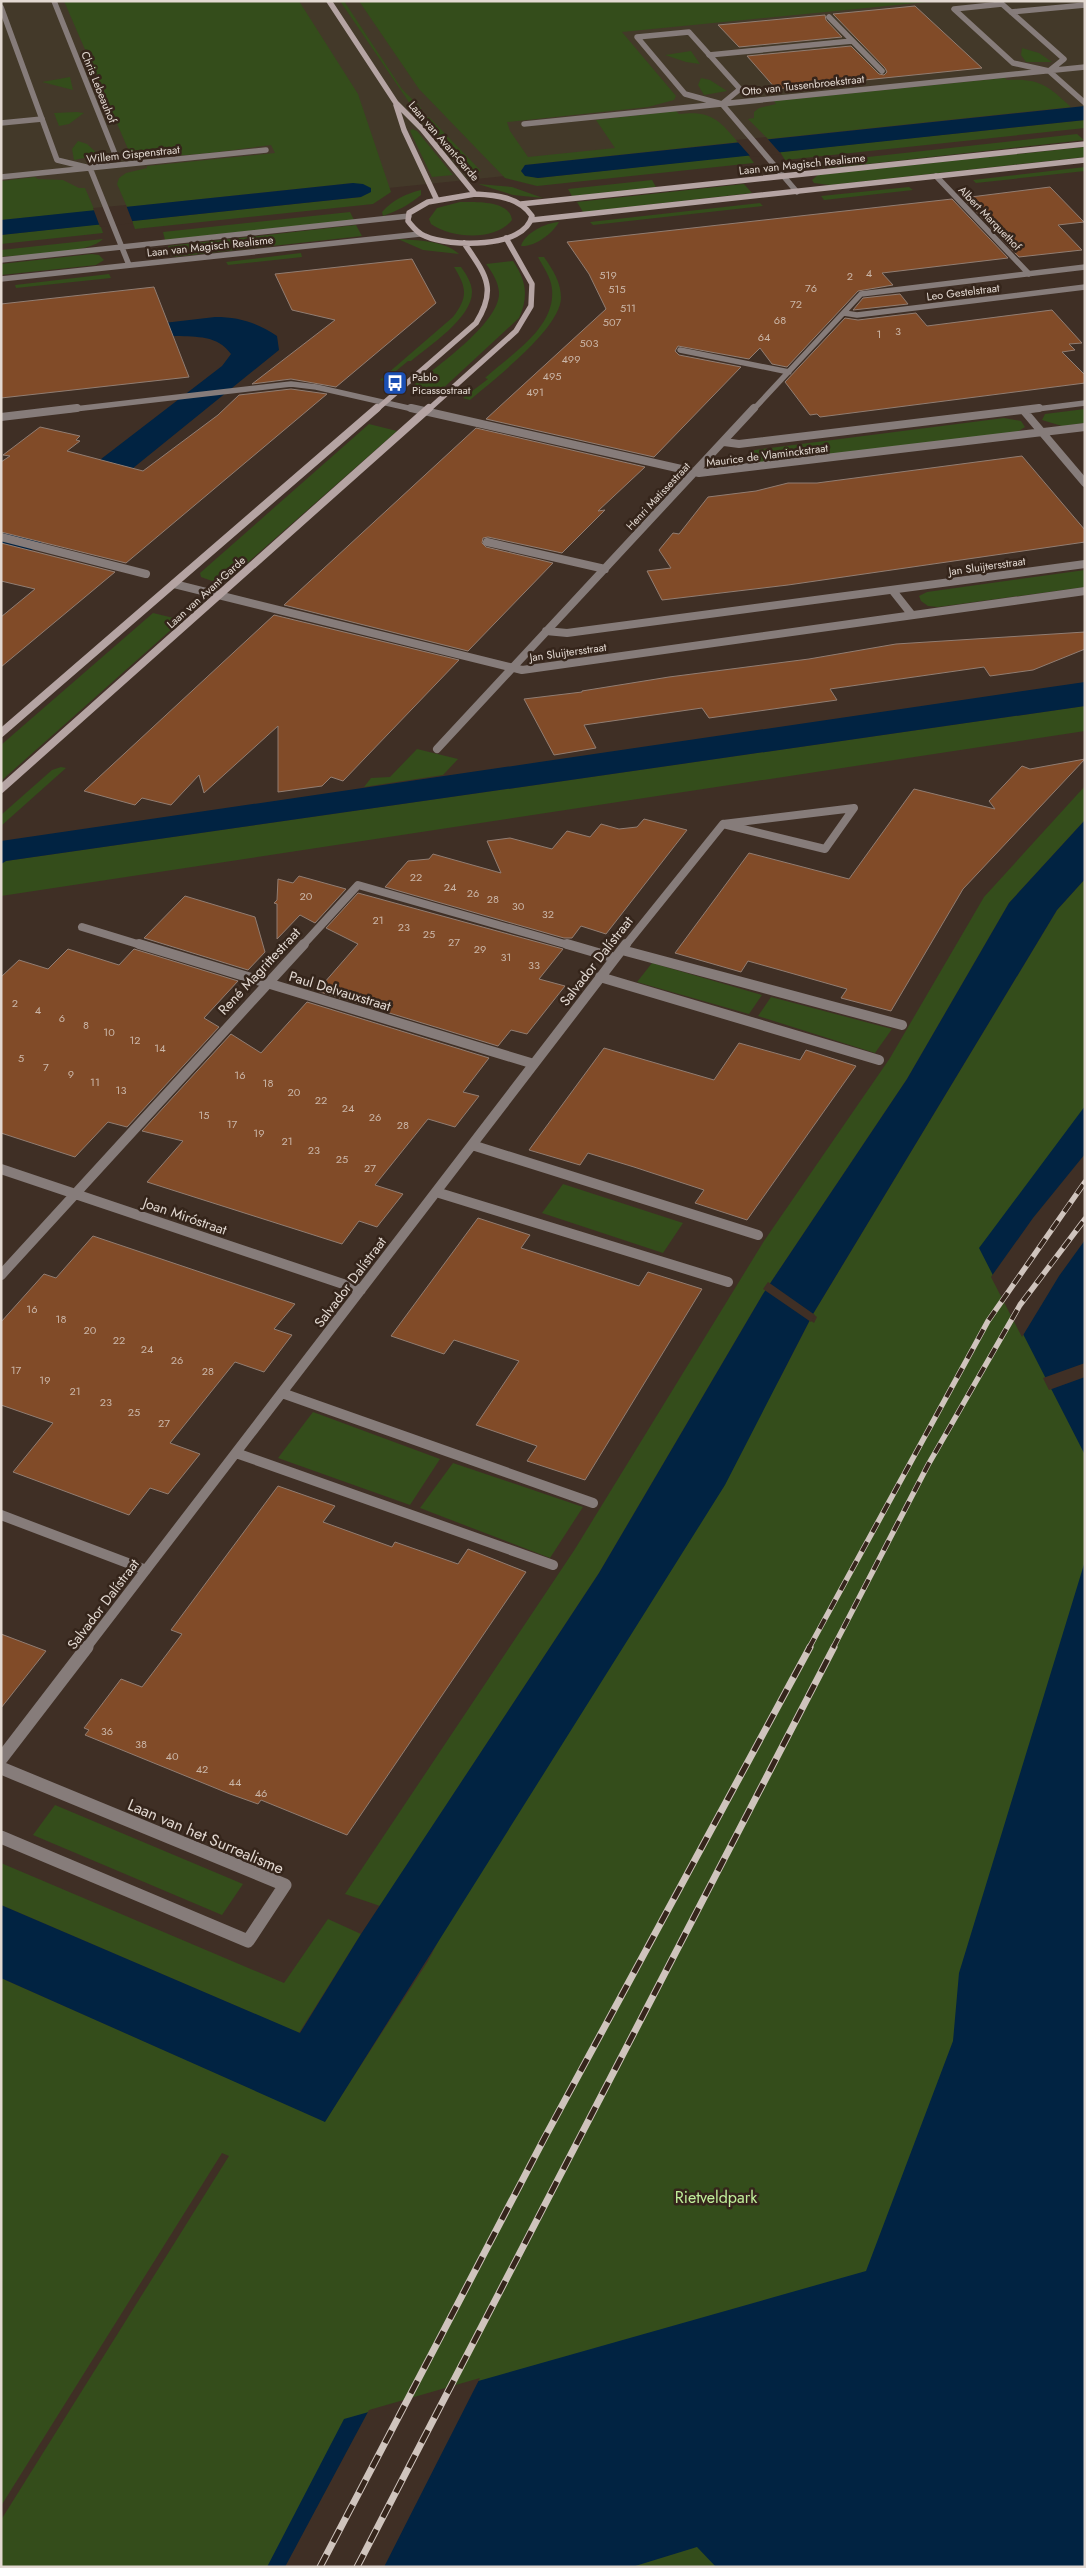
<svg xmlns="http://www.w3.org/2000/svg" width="1086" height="2568" font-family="Jost,sans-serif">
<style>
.industrial{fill:#433929}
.green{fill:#344d1b}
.water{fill:#012342}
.pier{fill:#3f2f25}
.building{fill:#814b28;stroke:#917d72}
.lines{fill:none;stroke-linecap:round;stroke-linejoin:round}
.lane{stroke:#867c7a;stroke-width:5.5}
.street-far3{stroke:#867c7a;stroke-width:5.5}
.street-far2{stroke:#867c7a;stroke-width:8}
.street-far1{stroke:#867c7a;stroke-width:10}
.street{stroke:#867c7a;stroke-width:13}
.secondary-far1{stroke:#b5a4a3;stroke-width:5.5}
.secondary{stroke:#b5a4a3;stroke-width:8}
.rail-far1-casing{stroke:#cfc4bd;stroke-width:5.5}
.rail-casing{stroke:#cfc4bd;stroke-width:7}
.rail-far1{stroke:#35251b;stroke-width:4;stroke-dasharray:11;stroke-linecap:butt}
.rail{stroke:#35251b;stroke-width:5;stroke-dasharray:14;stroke-linecap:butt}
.labels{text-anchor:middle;stroke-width:5;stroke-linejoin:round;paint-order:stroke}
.far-street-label{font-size:11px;fill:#e3d9d2;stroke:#35251b}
.number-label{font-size:11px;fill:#cab6a8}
.far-poi-label{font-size:11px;fill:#e3d9d2;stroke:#35251b;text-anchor:start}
.street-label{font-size:14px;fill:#e3d9d2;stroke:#35251b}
.near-street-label{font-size:16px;fill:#e3d9d2;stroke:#35251b}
.near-park-label{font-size:16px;fill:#c1ee9b;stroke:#35251b}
</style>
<rect width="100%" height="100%" fill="#3f2f25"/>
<!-- industrial -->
<path class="industrial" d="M1 1H1085V116L1 228Z"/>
<!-- green -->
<path class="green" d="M64 1H299L358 94 391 192 373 204 135 229 132 221 361 197 353 183 127 207 117 184 119 178 126 173 147 168V166L275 153 271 145C244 148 144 165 128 149Z
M340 1H344L402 89 421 108V117H419Z
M359 1H937L622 32 676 96 674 100 648 107 507 122 510 131 528 157 615 148 596 120 676 111 679 114C711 110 719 120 738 142L525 165 521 171 525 175 538 178 748 155 754 163 537 186 505 178 419 89Z
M1022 48 1039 53 1052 62H1026L1021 55Z
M691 51 700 64 686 62 665 55Z
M70 77 73 90 42 82Z
M701 78 710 80 727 91 704 95 698 85Z
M1005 78 1007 80C1040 78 1048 86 1071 107L768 139 748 119 754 118V112L759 108 776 104 774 101Z
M77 112 84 113 69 124 59 126 54 113Z
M427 117H429L481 171 468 173 435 134Z
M1085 120V128L785 160 780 152Z
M412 129 417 131 453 175 432 177 410 131Z
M1077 134 1084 140 832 168 795 165Z
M78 141 87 144 99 155 74 160 72 149Z
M1085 147V157L830 185 814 183 812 180 818 175Z
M1085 167V171L976 183 973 180Z
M35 177 38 179 63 180 79 188H85L95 211 1 220V181Z
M652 180 656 187 572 196 568 189Z
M478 184 512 187 543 198 513 195Z
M744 184 752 193 583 212 577 202Z
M909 187 913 190 824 200 821 196Z
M421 190V195C409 205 397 211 383 216L382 212C393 200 405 194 421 190Z
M460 202C475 202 510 200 512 220 495 242 451 238 431 224L429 219 437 208Z
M760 203 763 206 593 225 590 222Z
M350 212 354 220 165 240 163 232Z
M559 222C552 234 535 247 521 246 525 233 545 223 559 222Z
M100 224 103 233 1 244V235Z
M356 225 362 236 173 257 168 246Z
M103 239C87 255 25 254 1 257V250Z
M398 239C416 240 446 241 459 254L423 250Z
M301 253 302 257 228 265 226 262Z
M92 254 99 255 104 260 96 265 1 275V264Z
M538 257H544C553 270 561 282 561 298 560 329 493 380 470 400L463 398 488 379 485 378C510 355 556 328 552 289 551 277 543 267 538 257Z
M513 261C526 280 529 296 519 318L438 393 412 387C434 368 501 323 499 292 498 281 492 272 486 264Z
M454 267H461C466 274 472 283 472 292 472 318 429 346 411 361H408L396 371 399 372 387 382 380 380 453 317C468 297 467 288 454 267Z
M109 274 111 278 16 288 15 285Z
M1085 409V423L1062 426 1042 420 1045 414Z
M1004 418 1021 421 1025 427 1017 432 761 464 749 458 751 452 755 450Z
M369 424 397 431 229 579 212 581 201 577 200 573Z
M1085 570V587L938 607 928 606 921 601 919 596 927 592Z
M153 613 182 620 1 781V745Z
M1085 706V731L1 896V864L6 861Z
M417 749 458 759 443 775 364 787 371 778 390 777Z
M61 767 66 768 1 826V815L52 770Z
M1085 786V820L1009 903 907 1079 763 1294 599 1573 380 1906 345 1894 575 1549 764 1241 890 1058 984 897Z
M1085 879V2567H1V2520L229 2156 222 2153 1 2506V1978L325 2121 428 1961 442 1934 779 1380 810 1320 814 1323 817 1317 813 1314 1057 910Z
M652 963 762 995 749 1014 637 982Z
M771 997 892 1029 875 1053 758 1016Z
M563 1184 683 1223 663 1253 542 1213Z
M313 1412 440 1459 410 1505 278 1458Z
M453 1463 583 1507 550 1558 420 1508Z
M55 1805 243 1884 222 1915 33 1835Z
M1 1863 284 1983 328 1919 361 1934 299 2033 1 1905Z"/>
<!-- water -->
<path class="water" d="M1085 106V120L538 178 525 176 521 171 525 165Z
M353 183 363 184 371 188V192L361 197 1 235V220Z
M215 317C240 317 257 323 277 336L279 350 1 575V536L222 366 231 354C217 335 197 337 176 336L1 356V342Z
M1085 682V706L6 861 1 864V841Z
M1085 820V879L1057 910 813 1314 725 1485 325 2122 1 1978V1905L300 2033 361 1934 599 1573 763 1294 907 1079 1009 903Z
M1085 1106V1455L979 1248Z
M1085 1561V2567H716L697 2547 632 2567H267L344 2419 866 2271 953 2041 959 1973Z"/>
<!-- pier -->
<path class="pier" d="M766 137 781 154 751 157 736 140Z
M126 205 133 223 100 227 93 208Z
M1085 1154V1240L1059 1276 1022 1337 991 1277 1033 1218Z
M768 1282 815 1315 811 1322 763 1289Z
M1085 1363V1377L1049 1390 1043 1378Z
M480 2378 384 2567H285L369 2410Z"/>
<!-- building -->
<path class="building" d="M915 6 982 68 776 89 747 56 851 46 879 74 884 75 887 72 885 68 833 14Z
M825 15 826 20 842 37 739 47 718 25Z
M1050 187 1084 222 1058 225 1082 250 1019 257 963 198Z
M952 199 1008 258 882 273 893 285 858 291 787 367 772 364 760 348 749 359 678 346 675 351 679 355 741 367 654 457 486 419 606 309 589 274 567 242Z
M412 259 436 303 336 387 291 379 252 384 335 320 292 310 275 274Z
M154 287 189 377 1 398V304Z
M900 294 908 304 853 310 863 298Z
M1052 310 1082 343 1069 344 1075 350 1062 352 1085 375V383L820 417 817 414 810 415 785 382 845 318 858 320 916 313 927 326Z
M291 389 327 394 126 563 1 532V462L10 456 3 455 40 427 80 436 76 440 80 441 67 451 143 471 218 415 239 395Z
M476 428 645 467 598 511 605 510 562 553 488 537 483 538 482 543 486 547 553 563 468 651 284 605Z
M1022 456 1085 530V542L788 585 662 600 647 571 671 568 659 550 673 533 679 534 708 497 756 491 788 483H817Z
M1 543 115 572 1 667V617L35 589 1 581Z
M274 615 459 660 343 781 331 777 322 786 278 792V726L204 793 199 775 171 805 142 798 135 805 84 791Z
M1085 632V649L1033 670 990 676 984 667 830 689 837 700 709 718 702 708 584 725 596 748 554 755 524 699 582 692V691L669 677 809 659 896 644Z
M1085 759 963 889 891 1011 841 998 847 989 780 970 748 961 741 972 675 953 749 853 849 879 914 789 995 809 989 801 1022 766 1030 769Z
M644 819 687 830 606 934 581 926 572 938H564L385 887 408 861 429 859 433 854 501 873 487 841 510 838 552 849 567 831 590 837 601 824 619 829 637 827Z
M299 876 346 889 315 923 300 915 277 939V904L274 903 277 900 278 879 293 883Z
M358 893 563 949 539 979 565 986 527 1034 511 1030 498 1046 317 991 358 944 326 928Z
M185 896 255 917 265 952 248 970 144 938Z
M68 949 119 965 134 949 238 981 204 1018 219 1027 127 1127 108 1122 75 1157 1 1133V977L19 960 48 969Z
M307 1002 489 1058 463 1092 479 1096 455 1127 428 1119 375 1185 403 1194 377 1227 359 1221 342 1244 147 1182 183 1141 142 1131 231 1034 261 1053Z
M739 1043 800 1060 806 1050 856 1066 747 1220 695 1203 704 1190 634 1167 588 1153 580 1165 529 1150 604 1048 714 1080Z
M478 1218 530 1235 521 1248 639 1286 648 1272 702 1289 585 1480 527 1461 537 1446 476 1425 519 1361 454 1340 444 1354 391 1336Z
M93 1236 295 1304 274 1329 292 1335 264 1372 235 1362 170 1443 200 1454 168 1494 150 1488 129 1515 13 1472 53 1423 1 1405V1322L44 1274 56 1278Z
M278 1486 335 1506 323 1522 392 1547 395 1542 458 1564 468 1549 526 1572 347 1835 261 1800 258 1804 230 1794 85 1735 89 1730 84 1728 121 1679 142 1687 182 1634 171 1630Z
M1 1634 46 1651 1 1708Z"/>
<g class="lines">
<!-- lane -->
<path class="lane" d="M829 17 882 71
M709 55 852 41
M1 123 42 119"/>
<!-- street-far3 -->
<path class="street-far3" d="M1002 4 1064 59 1049 71 1013 63 954 9Z
M1 7 57 160 90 168 115 154 54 1
M1011 12 1085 5
M1049 71 1085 103
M723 103 740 89 689 32 637 37 685 94 722 104 797 192
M524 124 1085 67
M90 168 129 265
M936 176 1029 274
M1 177 266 150
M1 260 409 216
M1 279 420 234
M844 313 857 315 1085 287
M680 350 789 372
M66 410 291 384 316 387 417 410
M753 410 861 294 1085 267
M1029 410 1085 403"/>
<!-- street-far2 -->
<path class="street-far2" d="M411 408 699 473 1085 427
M1024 411 1085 483
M1 417 77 408
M724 442 739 444 1039 408
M1 537 146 574
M487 542 605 569
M174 584 522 670 1085 591
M893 591 912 615
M546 631 567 633 1085 564
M437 749 754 408
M854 808 825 849 723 824Z
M82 927 144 946
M302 946 358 885 572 946
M625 946 723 824"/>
<!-- street-far1 -->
<path class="street-far1" d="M139 944 534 1064
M567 944 615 958
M622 950 902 1025
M600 977 879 1060
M472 1145 758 1235
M1 1169 361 1290
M436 1192 728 1282
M1 1275 304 944
M282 1393 593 1503
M236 1453 553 1565
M1 1515 146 1570
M86 1648 626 944"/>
<!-- street -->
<path class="street" d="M1 1759 87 1647
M1 1768 285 1885 248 1941 1 1837"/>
<!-- secondary-far1 -->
<path class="secondary-far1" d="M329 1 396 103 422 129 475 194
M396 105 404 130 436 198
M475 194C496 195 519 197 532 216 525 249 449 247 425 236 417 233 413 227 408 221L409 213 428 202Z
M521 204 1085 144
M532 220 1085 160
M376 410 476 323C498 288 485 274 464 243
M428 410 516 331 531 306 532 284 506 238"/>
<!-- secondary -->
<path class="secondary" d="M1 733 377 408
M1 789 429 408"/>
<defs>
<path id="rail-far1" d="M809 1648 988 1321 1085 1182
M833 1648 928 1465 1020 1305 1085 1219"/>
<path id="rail" d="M320 2567 545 2137 810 1647
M357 2567 834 1647"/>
</defs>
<!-- rail-far1 casing -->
<use href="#rail-far1" class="rail-far1-casing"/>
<!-- rail casing -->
<use href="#rail" class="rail-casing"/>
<!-- rail-far1 -->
<use href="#rail-far1" class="rail-far1"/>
<!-- rail -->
<use href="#rail" class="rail"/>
</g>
<!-- icons -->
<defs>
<symbol id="bus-square" viewBox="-11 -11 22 22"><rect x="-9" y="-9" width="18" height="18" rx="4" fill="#1a4fb4" stroke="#35251b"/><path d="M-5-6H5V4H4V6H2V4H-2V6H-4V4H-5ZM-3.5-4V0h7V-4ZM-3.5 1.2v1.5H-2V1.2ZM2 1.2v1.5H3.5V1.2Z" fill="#fff"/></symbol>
</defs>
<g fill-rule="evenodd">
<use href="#bus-square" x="381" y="369" width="28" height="28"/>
</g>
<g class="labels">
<!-- far-street labels -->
<g class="far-street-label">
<text transform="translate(803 85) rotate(-6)" y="4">Otto van Tussenbroekstraat</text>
<text transform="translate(99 87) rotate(68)" y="4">Chris Lebeauhof</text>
<text transform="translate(444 141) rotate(49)" y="4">Laan van Avant-Garde</text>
<text transform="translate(133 154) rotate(-6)" y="4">Willem Gispenstraat</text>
<text transform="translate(802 164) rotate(-6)" y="4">Laan van Magisch Realisme</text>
<text transform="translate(990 218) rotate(46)" y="4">Albert Marquethof</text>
<text transform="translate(210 246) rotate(-6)" y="4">Laan van Magisch Realisme</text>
<text transform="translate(963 292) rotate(-7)" y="4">Leo Gestelstraat</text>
<text transform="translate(767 455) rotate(-7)" y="4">Maurice de Vlaminckstraat</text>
<text transform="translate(658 496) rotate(-47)" y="4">Henri Matissestraat</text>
<text transform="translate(987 566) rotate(-8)" y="4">Jan Sluijtersstraat</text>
<text transform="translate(206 592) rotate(-42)" y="4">Laan van Avant-Garde</text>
<text transform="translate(568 652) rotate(-8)" y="4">Jan Sluijtersstraat</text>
</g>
<!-- number labels -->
<g class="number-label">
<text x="869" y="277">4</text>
<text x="608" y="279">519</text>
<text x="850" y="280">2</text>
<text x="811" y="292">76</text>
<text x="617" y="293">515</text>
<text x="796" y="308">72</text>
<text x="628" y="312">511</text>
<text x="780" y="324">68</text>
<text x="612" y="326">507</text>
<text x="898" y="335">3</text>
<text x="879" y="338">1</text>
<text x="764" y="341">64</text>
<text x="589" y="347">503</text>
<text x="571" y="363">499</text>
<text x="552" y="380">495</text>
<text x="535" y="396">491</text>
<text x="416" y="881">22</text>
<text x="450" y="891">24</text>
<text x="473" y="897">26</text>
<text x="306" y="900">20</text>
<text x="493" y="903">28</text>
<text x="518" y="910">30</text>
<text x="548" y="918">32</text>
<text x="378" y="924">21</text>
<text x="404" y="931">23</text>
<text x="429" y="938">25</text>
<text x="454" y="946">27</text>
<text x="480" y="953">29</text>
<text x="506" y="961">31</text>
<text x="534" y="969">33</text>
<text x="15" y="1007">2</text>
<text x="38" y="1014">4</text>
<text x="62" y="1022">6</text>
<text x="86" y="1029">8</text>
<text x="109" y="1036">10</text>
<text x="135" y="1044">12</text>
<text x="160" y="1052">14</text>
<text x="21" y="1062">5</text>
<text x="46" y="1071">7</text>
<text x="71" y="1078">9</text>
<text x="240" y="1079">16</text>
<text x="95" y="1086">11</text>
<text x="268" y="1087">18</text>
<text x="121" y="1094">13</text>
<text x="294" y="1096">20</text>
<text x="321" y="1104">22</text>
<text x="348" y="1112">24</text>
<text x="204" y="1119">15</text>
<text x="375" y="1121">26</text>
<text x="232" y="1128">17</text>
<text x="403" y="1129">28</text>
<text x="259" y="1137">19</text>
<text x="287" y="1145">21</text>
<text x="314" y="1154">23</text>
<text x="342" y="1163">25</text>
<text x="370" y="1172">27</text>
<text x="32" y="1313">16</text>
<text x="61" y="1323">18</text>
<text x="90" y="1334">20</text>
<text x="119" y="1344">22</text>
<text x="147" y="1353">24</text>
<text x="177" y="1364">26</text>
<text x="16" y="1374">17</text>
<text x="208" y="1375">28</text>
<text x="45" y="1384">19</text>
<text x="75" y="1395">21</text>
<text x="106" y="1406">23</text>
<text x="134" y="1416">25</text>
<text x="164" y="1427">27</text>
<text x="107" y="1735">36</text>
<text x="141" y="1748">38</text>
<text x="172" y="1760">40</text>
<text x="202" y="1773">42</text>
<text x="235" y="1786">44</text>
<text x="261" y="1797">46</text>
</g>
<!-- far-poi labels -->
<g class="far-poi-label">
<text x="412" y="381">Pablo<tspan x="412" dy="13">Picassostraat</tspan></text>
</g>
<!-- street labels -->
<g class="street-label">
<text transform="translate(596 961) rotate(-52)" y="5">Salvador Dalístraat</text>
<text transform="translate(259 971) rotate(-47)" y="5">René Magrittestraat</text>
<text transform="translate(340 991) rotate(17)" y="5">Paul Delvauxstraat</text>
<text transform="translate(185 1216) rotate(19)" y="5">Joan Miróstraat</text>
<text transform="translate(350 1282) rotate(-53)" y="5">Salvador Dalístraat</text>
<text transform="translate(103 1604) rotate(-53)" y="5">Salvador Dalístraat</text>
</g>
<!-- near-street labels -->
<g class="near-street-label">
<text transform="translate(206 1836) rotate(23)" y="6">Laan van het Surrealisme</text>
</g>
<!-- near-park labels -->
<g class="near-park-label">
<text x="716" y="2203">Rietveldpark</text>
</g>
</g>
<!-- border -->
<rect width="1086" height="2568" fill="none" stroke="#e3d9d2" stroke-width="5"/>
</svg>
